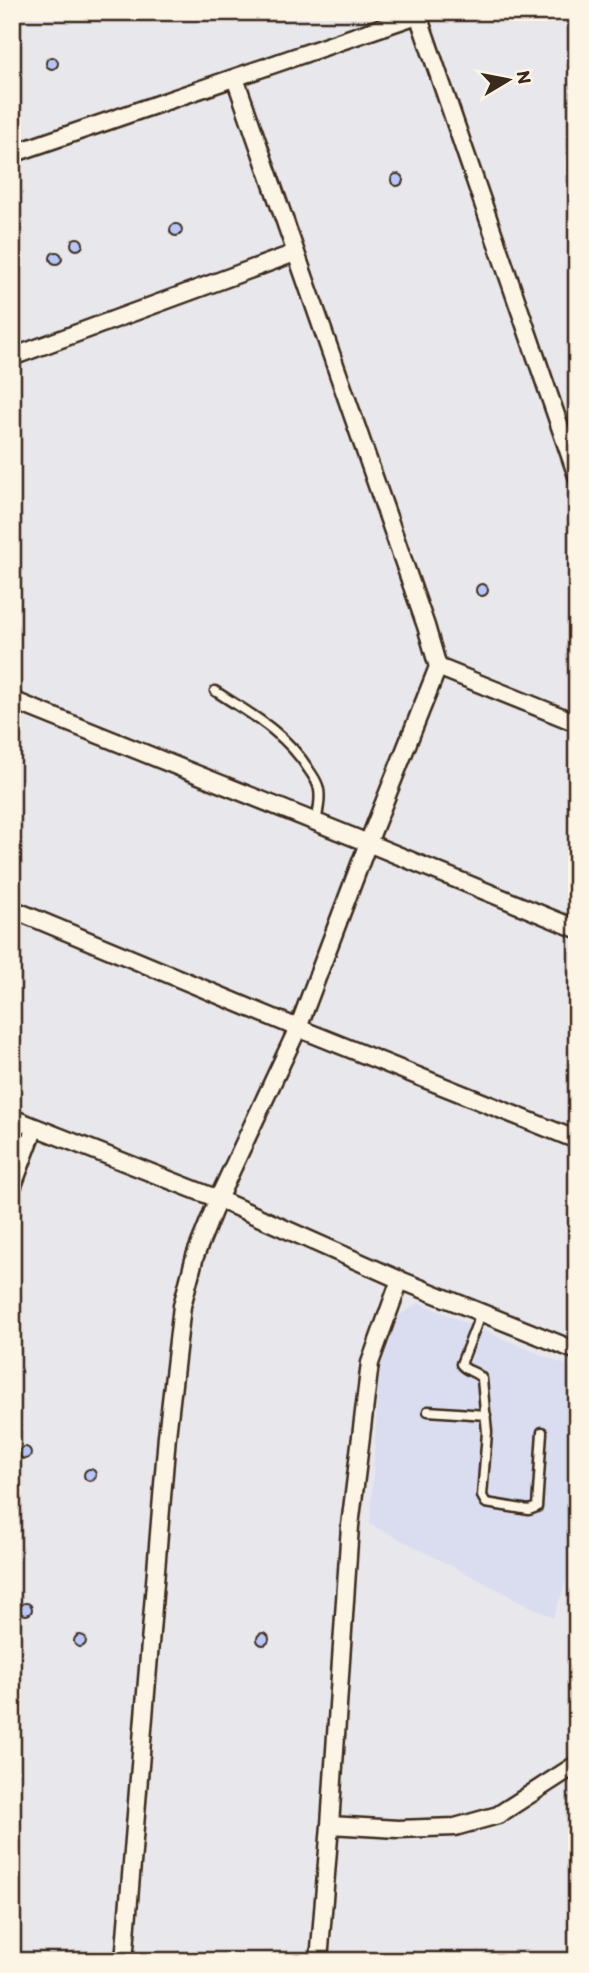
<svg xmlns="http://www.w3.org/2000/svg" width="589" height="1973" font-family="Itim,sans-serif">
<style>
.built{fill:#daddef}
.building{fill:#b9c7f8;stroke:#3b2a1e;stroke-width:2}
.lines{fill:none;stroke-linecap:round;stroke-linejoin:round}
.service-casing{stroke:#3b2a1e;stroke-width:13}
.minor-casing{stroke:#3b2a1e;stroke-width:21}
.service{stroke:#fcf5e5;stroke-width:8}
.minor{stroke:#fcf5e5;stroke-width:16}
</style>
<rect width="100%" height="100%" fill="#e8e7eb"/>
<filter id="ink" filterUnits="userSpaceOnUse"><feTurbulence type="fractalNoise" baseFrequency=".0143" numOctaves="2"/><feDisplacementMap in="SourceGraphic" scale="14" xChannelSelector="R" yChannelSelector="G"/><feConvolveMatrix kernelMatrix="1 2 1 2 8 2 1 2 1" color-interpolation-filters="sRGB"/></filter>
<g filter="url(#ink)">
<!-- built -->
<path class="built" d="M419 1303 577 1370V1551L553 1618 370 1524 379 1372 392 1320Z"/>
<!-- building -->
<path class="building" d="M46 63a6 6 0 1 1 12 0a6 6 0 1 1-12 0Z
M391 180a6 6 0 1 1 12 0a6 6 0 1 1-12 0Z
M170 230a6 6 0 1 1 12 0a6 6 0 1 1-12 0Z
M71 244a6 6 0 1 1 12 0a6 6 0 1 1-12 0Z
M50 258a6 6 0 1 1 12 0a6 6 0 1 1-12 0Z
M476 590a6 6 0 1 1 12 0a6 6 0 1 1-12 0Z
M19 1453a6 6 0 1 1 12 0a6 6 0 1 1-12 0Z
M84 1475a6 6 0 1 1 12 0a6 6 0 1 1-12 0Z
M20 1609a6 6 0 1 1 12 0a6 6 0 1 1-12 0Z
M257 1639a6 6 0 1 1 12 0a6 6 0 1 1-12 0Z
M74 1641a6 6 0 1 1 12 0a6 6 0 1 1-12 0Z"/>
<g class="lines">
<defs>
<path id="service" d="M215 691C251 714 286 733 309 770 313 776 318 782 319 790 321 800 318 812 316 822
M481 1313 461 1364C466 1372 477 1371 482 1379L487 1432 482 1496 486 1503 529 1510 537 1507 542 1432
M428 1411 486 1415"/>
<path id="minor" d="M418 15 577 476
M12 154 426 12
M12 357 295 253
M438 667 577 723
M12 700 368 843 577 929
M12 909 298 1028 577 1140
M12 1118 218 1199 400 1280 577 1351
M12 1188 35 1127
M330 1825 398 1829 455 1827 498 1815 577 1764
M124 1961 167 1436 182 1306 195 1256 218 1199 298 1028 368 843 438 667 426 626 235 78
M319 1961 330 1825 350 1526 370 1363 400 1280"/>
</defs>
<!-- service casing -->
<use href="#service" class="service-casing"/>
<!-- minor casing -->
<use href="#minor" class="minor-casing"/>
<!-- service -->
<use href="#service" class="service"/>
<!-- minor -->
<use href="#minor" class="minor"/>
</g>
</g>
<!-- margin -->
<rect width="589" height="1973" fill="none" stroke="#fcf5e5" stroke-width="42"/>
<rect x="21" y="21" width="547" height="1931" fill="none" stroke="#3b2a1e" stroke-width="2.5" filter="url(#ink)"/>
<!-- north arrow -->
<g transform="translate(508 80) rotate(80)" stroke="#fcf5e5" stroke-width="5" paint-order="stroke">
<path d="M0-5L12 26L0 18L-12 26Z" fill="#3b2a1e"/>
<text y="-10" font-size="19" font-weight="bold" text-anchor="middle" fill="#3b2a1e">N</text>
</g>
</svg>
